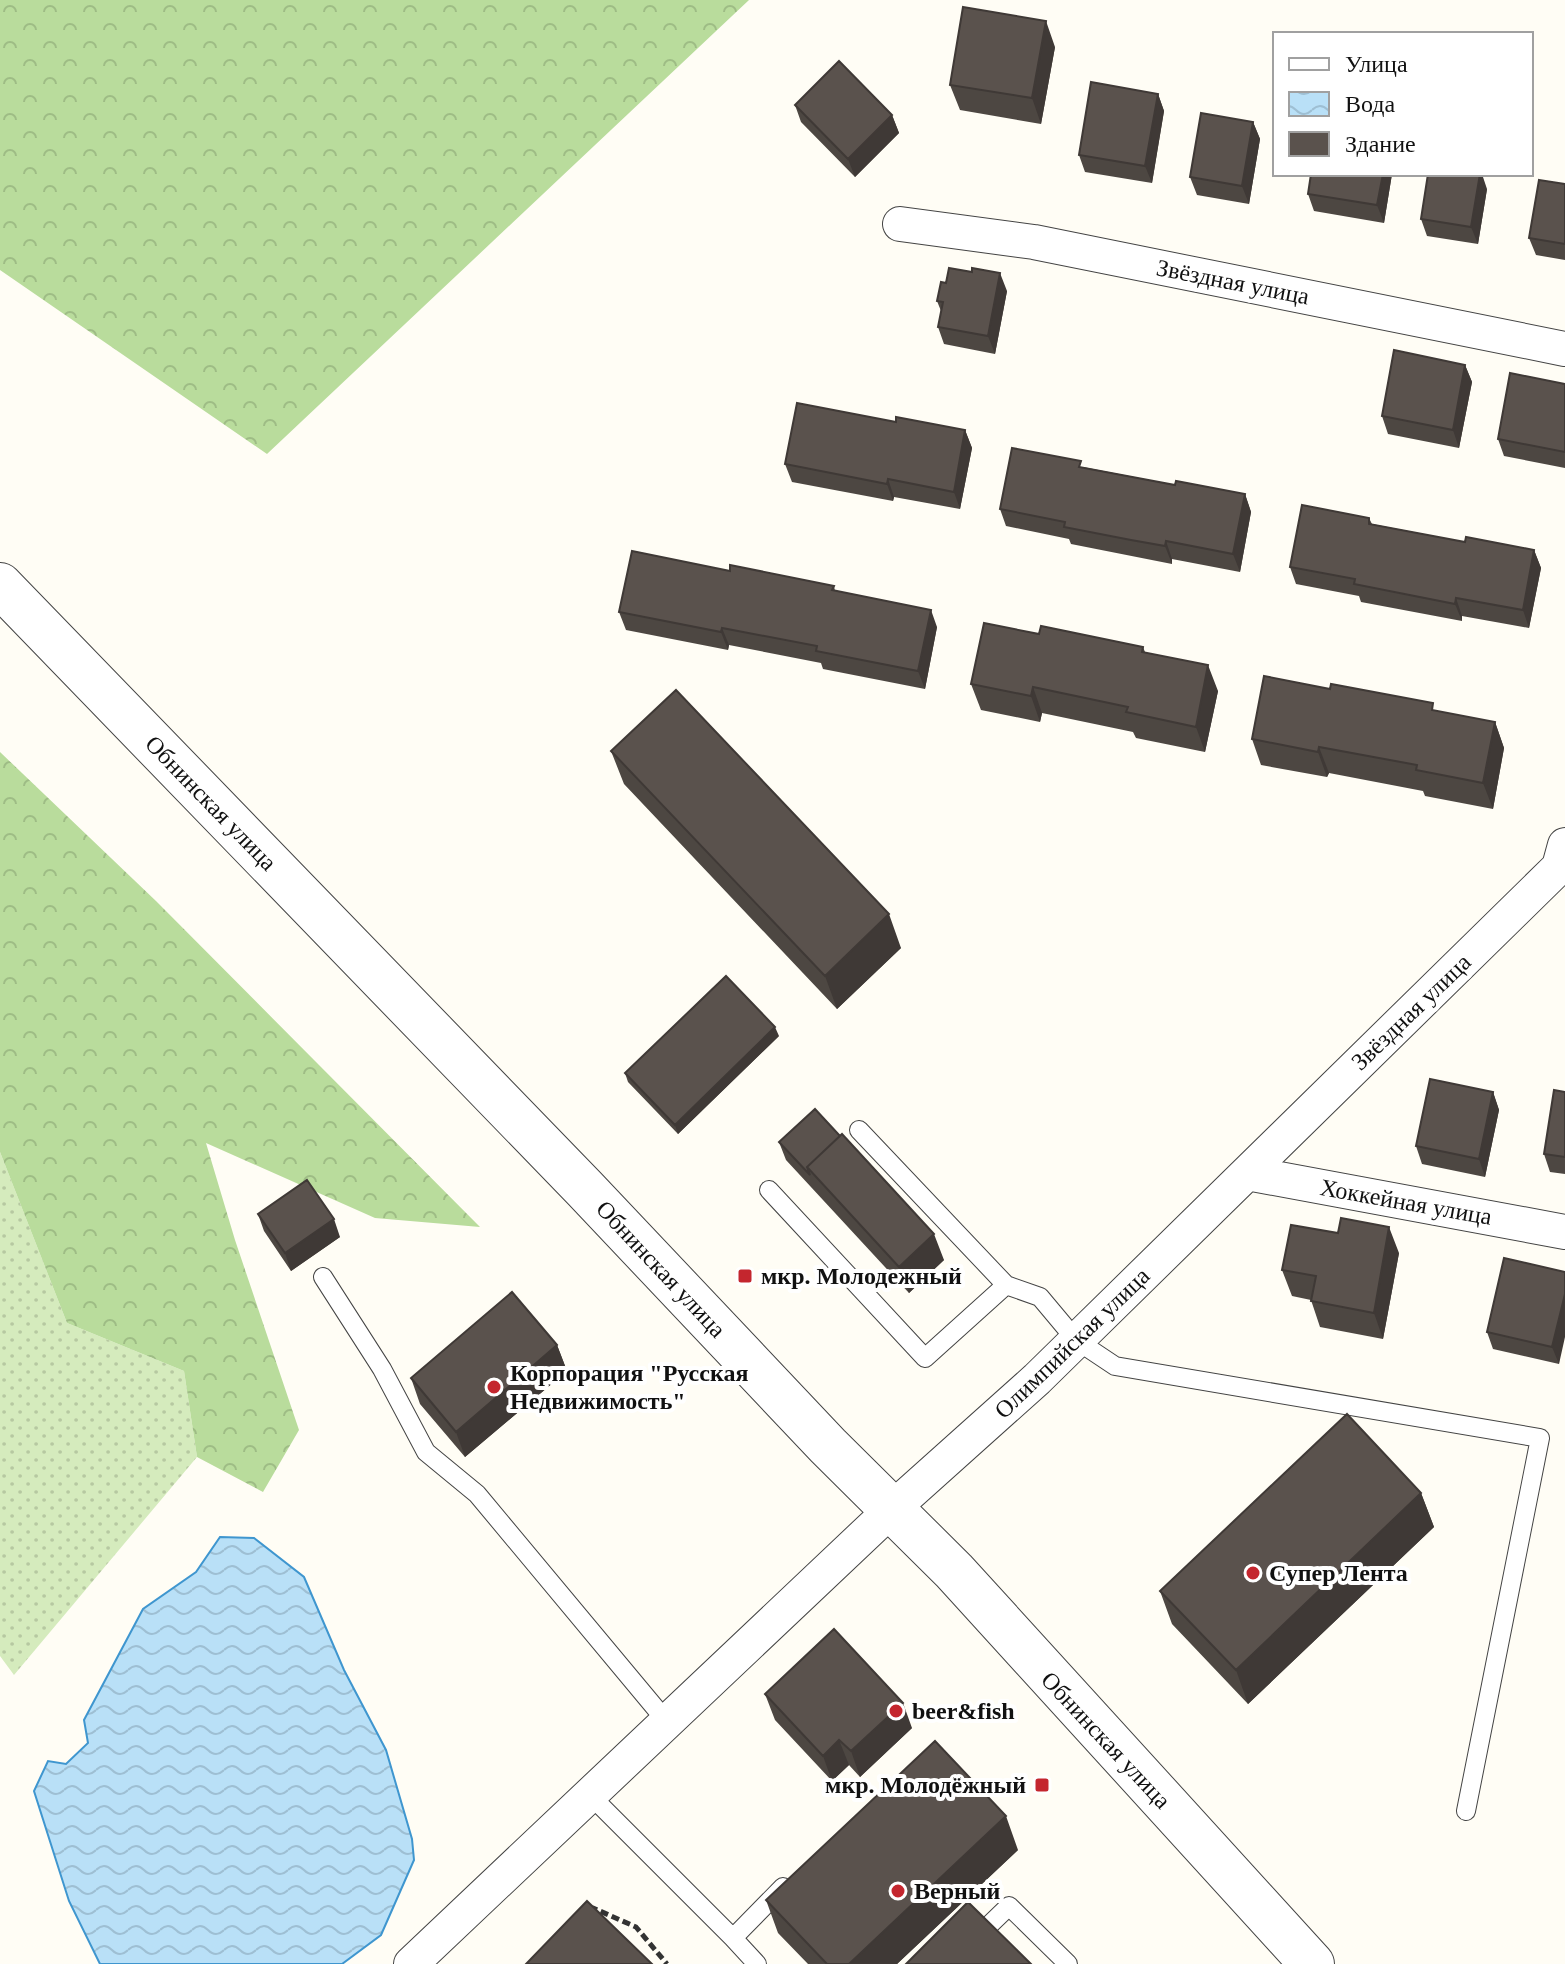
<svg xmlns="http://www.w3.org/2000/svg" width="1565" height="1964" font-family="'Times New Roman',serif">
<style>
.grass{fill:url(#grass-dots)}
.forest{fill:url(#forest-crowns)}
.water{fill:url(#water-waves);stroke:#3f96cf;stroke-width:2}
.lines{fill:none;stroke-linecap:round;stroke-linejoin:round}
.service-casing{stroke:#444;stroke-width:20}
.minor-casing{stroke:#444;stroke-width:36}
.tertiary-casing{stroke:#444;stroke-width:46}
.path{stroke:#333;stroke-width:5;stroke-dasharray:8 4;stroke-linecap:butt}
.service{stroke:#fff;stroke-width:18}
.minor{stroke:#fff;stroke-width:34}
.tertiary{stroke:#fff;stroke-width:44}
.wall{fill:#4d4742}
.shaded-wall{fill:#3f3936}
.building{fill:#5a524d;stroke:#3f3936;stroke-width:2}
.poi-dot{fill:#c4262e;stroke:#fff;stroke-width:3}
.labels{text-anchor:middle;stroke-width:8;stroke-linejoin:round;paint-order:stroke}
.street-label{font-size:24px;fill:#111;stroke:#fff}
.poi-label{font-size:24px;font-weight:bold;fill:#111;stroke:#fff;text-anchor:start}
</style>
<defs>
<pattern id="grass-dots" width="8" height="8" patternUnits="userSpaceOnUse" patternTransform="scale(2)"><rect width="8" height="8" fill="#d5ebbd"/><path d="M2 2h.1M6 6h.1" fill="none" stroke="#b6c8a1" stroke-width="1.8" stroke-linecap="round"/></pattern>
<pattern id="forest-crowns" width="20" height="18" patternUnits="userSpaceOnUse" patternTransform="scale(2)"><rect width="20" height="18" fill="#b9dc9c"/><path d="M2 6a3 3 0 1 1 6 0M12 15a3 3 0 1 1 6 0" fill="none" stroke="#9ebc85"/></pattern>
<pattern id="water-waves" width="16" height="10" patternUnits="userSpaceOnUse" patternTransform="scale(2)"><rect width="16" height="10" fill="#b9e0f7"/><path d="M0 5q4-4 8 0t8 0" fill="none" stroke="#9ebfd3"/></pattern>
</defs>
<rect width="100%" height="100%" fill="#fffdf5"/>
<!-- grass -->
<path class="grass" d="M0 1152 67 1323 184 1371 197 1457 14 1675 0 1656Z"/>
<!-- forest -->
<path class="forest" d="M0 0H749L267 454 0 270Z
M0 752 156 901 480 1227 375 1218 206 1143 235 1240 299 1430 263 1492 197 1457 184 1371 67 1323 0 1152Z"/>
<!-- water -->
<path class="water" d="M220 1537 254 1538 304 1577 344 1670 386 1750 412 1839 414 1860 381 1935 342 1964H100L69 1901 34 1791 48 1761 66 1764 88 1743 84 1720 143 1609 196 1572Z"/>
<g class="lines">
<defs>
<path id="service" d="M859 1130 1006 1285 1040 1297 1076 1340 1115 1366 1540 1438 1466 1811
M769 1190 925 1358 1006 1285
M323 1277 382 1369 426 1452 477 1494 667 1722
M590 1795 733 1938 783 1887
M733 1938 757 1964
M949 1964 1009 1906 1068 1964"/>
<path id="minor" d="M900 224 1034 242 1565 349
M1247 1173 1565 1232
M411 1964 893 1508 1037 1379 1559 867 1565 845"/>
<path id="tertiary" d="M0 585 585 1189 828 1446 954 1571 1312 1964"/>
</defs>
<!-- service casing -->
<use href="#service" class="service-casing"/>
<!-- minor casing -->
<use href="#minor" class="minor-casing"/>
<!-- tertiary casing -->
<use href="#tertiary" class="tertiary-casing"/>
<!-- path -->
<path class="path" d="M590 1910 593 1908 636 1927 667 1964"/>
<!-- service -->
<use href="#service" class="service"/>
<!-- minor -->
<use href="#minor" class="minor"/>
<!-- tertiary -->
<use href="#tertiary" class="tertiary"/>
</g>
<!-- wall -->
<path class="wall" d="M1055 47 1041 124 960 110 950 85Z
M1158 94 1164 111 1152 183 1085 172 1079 155Z
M795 105 892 115 899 133 855 177 801 122Z
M1253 122 1260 139 1249 204 1197 195 1190 177Z
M1311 174H1392L1384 223 1314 211 1308 194Z
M1565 184V260L1536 255 1529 238Z
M1487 189 1478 244 1427 236 1421 219Z
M1007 291 995 354 944 344 938 327 941 311 937 301Z
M1465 365 1472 382 1459 448 1388 434 1382 416Z
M1565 384V468L1504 456 1498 439Z
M896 422 965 430 972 448 960 509 894 497 893 501 792 482 785 464Z
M1083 467 1175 485 1245 494 1251 512 1240 572 1172 559V564L1071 544 1069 539 1006 526 1000 509Z
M1369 518 1372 524 1465 542 1534 550 1541 568 1529 628 1462 616V621L1361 602 1359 596 1296 584 1290 567Z
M730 571 834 586 835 591 937 627 925 689 823 669 821 663 729 645 728 650 626 630 619 612Z
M1039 634 1143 647 1145 652 1218 691 1205 752 1136 738 1133 732 1042 713 1040 722 981 710 971 684Z
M1436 711 1495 722 1504 748 1493 809 1425 796 1423 791 1329 773 1327 777 1261 765 1252 739Z
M611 751 901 948 837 1009 624 784Z
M779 1036 678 1134 628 1082 625 1073Z
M1493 1092 1499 1110 1485 1177 1422 1164 1416 1146Z
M1565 1092V1174L1550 1172 1544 1154Z
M779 1142 944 1260 909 1293 786 1160Z
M258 1214 340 1237 291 1271 264 1231Z
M1399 1253 1383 1339 1320 1327 1311 1300 1292 1296 1282 1270Z
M1565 1272 1559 1364 1493 1349 1487 1332Z
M557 1345 567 1371 465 1457 420 1404 411 1378Z
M1421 1493 1434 1527 1248 1704 1172 1624 1160 1591Z
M765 1694 912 1728 860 1777 849 1765 832 1781 775 1720Z
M1018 1850 897 1964H808L778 1933 766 1900Z"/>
<!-- shaded-wall -->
<path class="shaded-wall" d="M1046 21 1055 47 1041 124 1032 98Z
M1158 94 1164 111 1152 183 1145 166Z
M892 115 899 133 855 177 848 159Z
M1253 122 1260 139 1249 204 1242 186Z
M1383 174H1392L1384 223 1377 205Z
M1480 174H1482L1487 189 1478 244 1471 227Z
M1000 273 1007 291 995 354 988 336Z
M1465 365 1472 382 1459 448 1453 430Z
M965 430 972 448 960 509 954 492Z
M888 479 894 497 893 501 887 484Z
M1245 494 1251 512 1240 572 1233 554Z
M1166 541 1172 559V564L1165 546Z
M1534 550 1541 568 1529 628 1523 610Z
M1456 598 1462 616V621L1455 604Z
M931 610 937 627 925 689 918 671Z
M722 628 729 645 728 650 721 632Z
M1208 665 1218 691 1205 752 1196 727Z
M1033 687 1042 713 1040 722 1031 696Z
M1495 722 1504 748 1493 809 1483 783Z
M1319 747 1329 773 1327 777 1318 752Z
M889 914 901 948 837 1009 825 976Z
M775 1027 779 1036 678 1134 675 1125Z
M1493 1092 1499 1110 1485 1177 1479 1159Z
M334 1219 340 1237 291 1271 285 1253Z
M1389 1227 1399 1253 1383 1339 1374 1313Z
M934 1234 944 1260 909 1293 899 1267Z
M1565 1294V1337L1559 1364 1552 1347Z
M557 1345 567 1371 465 1457 456 1432Z
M1421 1493 1434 1527 1248 1704 1236 1670Z
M903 1703 912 1728 860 1777 851 1751Z
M839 1740 849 1765 832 1781 823 1756Z
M1006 1816 1018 1850 897 1964H849Z"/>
<!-- building -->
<path class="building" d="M963 7 1046 21 1032 98 950 85Z
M839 61 892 115 848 159 795 105Z
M1091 82 1158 94 1145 166 1079 155Z
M1201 113 1253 122 1242 186 1190 177Z
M1311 174H1383L1377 205 1308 194Z
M1428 174H1480L1471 227 1421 219Z
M1539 180 1565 184V244L1529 238Z
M949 268 972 272V268L1000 273 988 336 938 327 943 302 937 301 941 282 946 283Z
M1394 350 1465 365 1453 430 1382 416Z
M1510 373 1565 384V452L1498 439Z
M797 403 896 422V417L965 430 954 492 888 479 887 484 785 464Z
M1012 448 1081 461 1079 467 1175 485 1176 481 1245 494 1233 554 1166 541 1165 546 1131 540 1064 527 1065 522 1000 509Z
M1302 505 1369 518V524L1465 542 1466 537 1534 550 1523 610 1456 598 1455 604 1354 584 1355 579 1290 567Z
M632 551 730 571V565L834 586 832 590 931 610 918 671 816 651 817 646 722 628 721 632 619 612Z
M984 623 1039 634 1041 626 1143 647 1142 652 1208 665 1196 727 1126 712 1128 707 1033 687 1031 696 971 684Z
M1264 676 1330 689 1331 684 1433 703 1432 710 1495 722 1483 783 1416 770 1417 765 1319 747 1318 752 1252 739Z
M676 690 889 914 825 976 611 751Z
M726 976 775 1027 675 1125 625 1073Z
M1430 1079 1493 1092 1479 1159 1416 1146Z
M1554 1090 1565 1092V1157L1544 1154Z
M815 1109 840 1136 807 1167 810 1175 779 1142Z
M842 1134 934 1234 899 1267 807 1167Z
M307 1180 334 1219 285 1253 258 1214Z
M1341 1218 1389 1227 1374 1313 1311 1301 1316 1276 1282 1270 1291 1225 1338 1233Z
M1504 1258 1565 1272V1294L1552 1347 1487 1332Z
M512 1292 557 1345 456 1432 411 1378Z
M1347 1414 1421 1493 1236 1670 1160 1591Z
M834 1629 903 1703 851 1751 839 1740 823 1756 765 1694Z
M935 1741 1006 1816 849 1964H827L766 1900Z
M587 1901 652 1964H526Z
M968 1902 1031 1964H906Z"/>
<!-- markers -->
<g class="poi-dot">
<rect x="737" y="1268" width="16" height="16" rx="4"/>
<circle cx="494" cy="1387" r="8"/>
<circle cx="1253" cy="1573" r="8"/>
<circle cx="896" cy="1711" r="8"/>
<rect x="1034" y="1777" width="16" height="16" rx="4"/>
<circle cx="898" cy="1891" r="8"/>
</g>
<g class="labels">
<!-- street labels -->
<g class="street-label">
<text transform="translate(1233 282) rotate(11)" y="8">Звёздная улица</text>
<text transform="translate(211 803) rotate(46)" y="8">Обнинская улица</text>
<text transform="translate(1411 1012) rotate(-44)" y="8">Звёздная улица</text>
<text transform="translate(1406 1202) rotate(10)" y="8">Хоккейная улица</text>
<text transform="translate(661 1269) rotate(47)" y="8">Обнинская улица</text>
<text transform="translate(1072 1343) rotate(-44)" y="8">Олимпийская улица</text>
<text transform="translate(1106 1740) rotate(47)" y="8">Обнинская улица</text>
</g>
<!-- poi labels -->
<g class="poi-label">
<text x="761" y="1284">мкр. Молодежный</text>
<text x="510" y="1381">Корпорация "Русская<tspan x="510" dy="28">Недвижимость"</tspan></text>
<text x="1269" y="1581">Супер Лента</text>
<text x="912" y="1719">beer&amp;fish</text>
<text x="1026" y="1793" text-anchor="end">мкр. Молодёжный</text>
<text x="914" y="1899">Верный</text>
</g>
</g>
<!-- legend -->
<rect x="1273" y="32" width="260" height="144" fill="#ffffff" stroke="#a0a0a0" stroke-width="2"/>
<rect x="1289" y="58" width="40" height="12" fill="#ffffff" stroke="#a0a0a0" stroke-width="2"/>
<text x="1345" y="72" font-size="24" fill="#111111">Улица</text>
<rect x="1289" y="92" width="40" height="24" fill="url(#water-waves)" stroke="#a0a0a0" stroke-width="2"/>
<text x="1345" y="112" font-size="24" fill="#111111">Вода</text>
<rect x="1289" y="132" width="40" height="24" fill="#5a524d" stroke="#a0a0a0" stroke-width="2"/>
<text x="1345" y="152" font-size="24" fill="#111111">Здание</text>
</svg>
